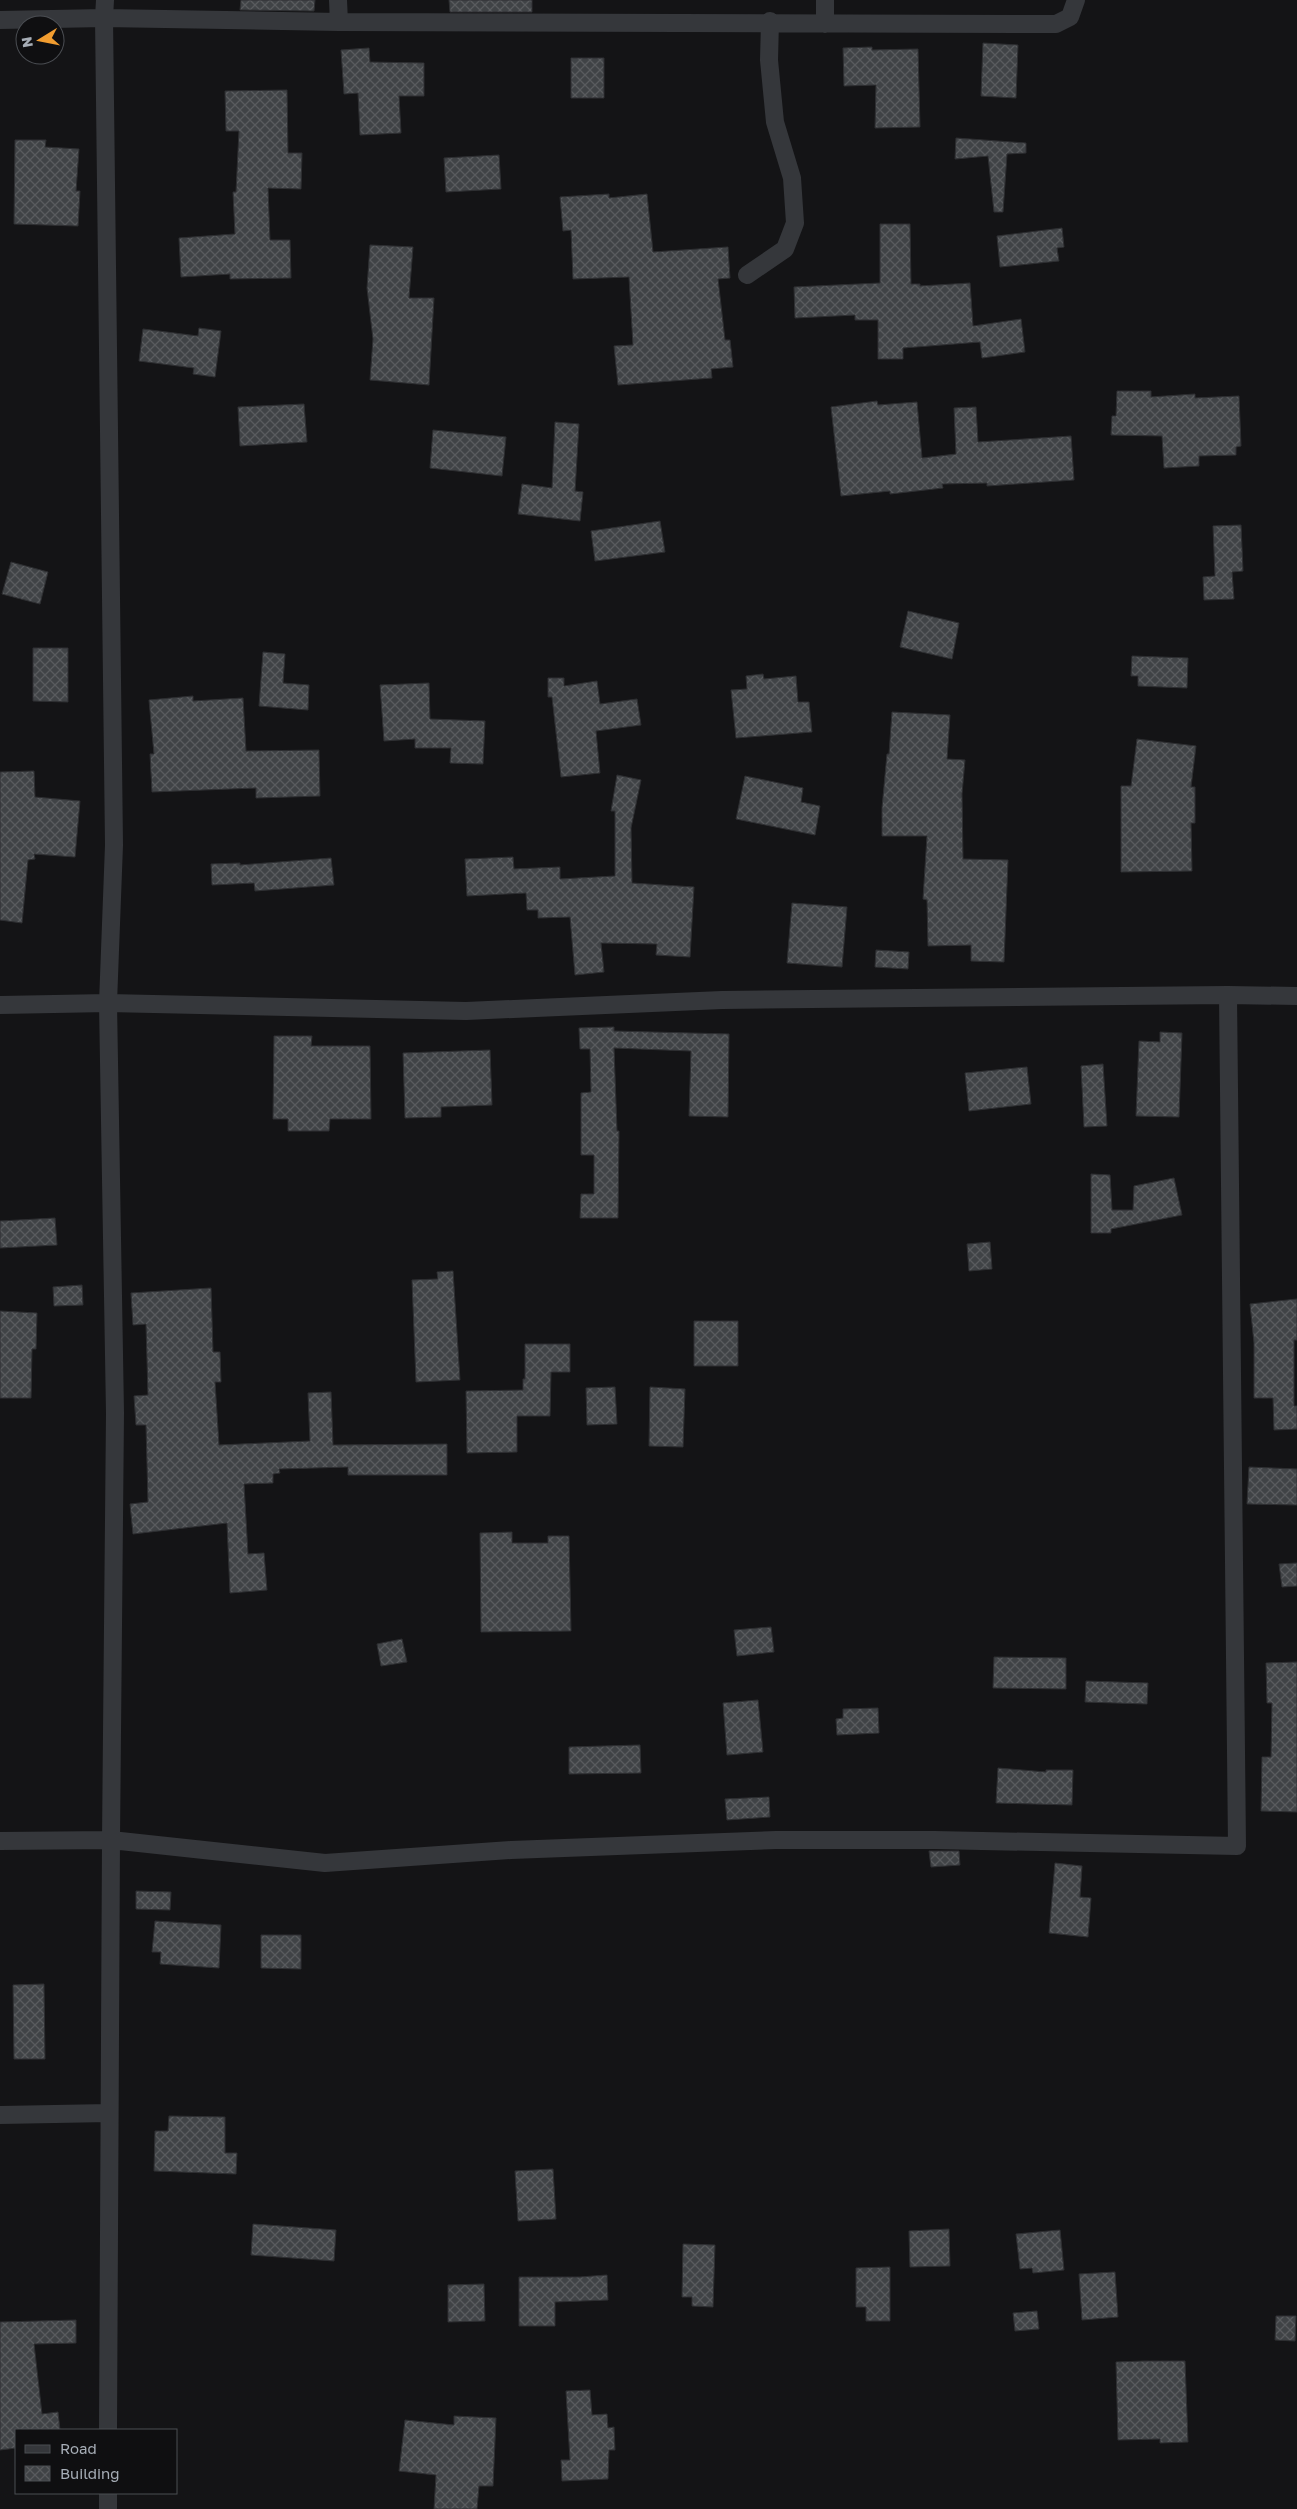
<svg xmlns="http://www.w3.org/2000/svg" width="1297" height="2509" font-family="'Golos Text',sans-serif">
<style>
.building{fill:url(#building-cross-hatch);stroke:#2e2f32}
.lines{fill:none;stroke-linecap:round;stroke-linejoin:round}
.street{stroke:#35373b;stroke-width:18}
</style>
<defs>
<pattern id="building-cross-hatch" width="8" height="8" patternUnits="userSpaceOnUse" patternTransform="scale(1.25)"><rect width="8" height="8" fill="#404346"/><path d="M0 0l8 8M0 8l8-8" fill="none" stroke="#595b5e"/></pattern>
</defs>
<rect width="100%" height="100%" fill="#141416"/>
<!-- building -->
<path class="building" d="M241 0H315L314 11 240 10Z
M449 0H532V12H450Z
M983 43 1018 45 1016 98 981 96Z
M872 47V50L918 49 920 127 875 128 876 85 844 86 843 48Z
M369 48 370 62 424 63V96H399L401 133 360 135 358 93 344 94 341 50Z
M571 58H604V98H571Z
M287 90 288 153H302L301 189 268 188 270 240H290L291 278 230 279V274L181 277 179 238 235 234 233 192H236L239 131H226L225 91Z
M956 138 1026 143V153L1007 154 1003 212H994L988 156 955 159Z
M15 140H46L45 147 79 149 76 191H80L78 226 14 224Z
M499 155 501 189 446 192 444 158Z
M609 194V198L647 194 653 252 728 247 730 278 718 279 725 340H730L733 367 711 369 712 378 618 385 614 346 633 345 629 277 573 279 571 230 563 231 560 197Z
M880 224H910L911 284H920V286L970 283 973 326 1021 319 1025 352 982 358 980 342 903 348V359H878V320H855V315L795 318 794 287 880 283Z
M1062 228 1064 247 1057 248 1059 261 1000 267 997 236Z
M370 245 413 247 409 298H434L429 385 370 380 373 339 367 288Z
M199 328 221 331 215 377 193 374 194 368 139 361 143 329 198 336Z
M1117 391H1151V397L1195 394V398L1239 396 1241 446 1236 447V455L1199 456V466L1164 468 1162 436 1111 435 1112 416H1116Z
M877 401 878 405 917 402 922 458 956 454 954 408 976 407 978 442 1071 436 1074 480 987 486V483L942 484 943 488 890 494V491L841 496 831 407Z
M304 404 307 442 240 446 238 407Z
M555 422 579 424 575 491 583 492 580 521 518 514 522 484 552 488Z
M433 430 506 437 502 476 430 468Z
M660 521 665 552 595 561 591 531Z
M1241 525 1243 571 1232 572 1234 599 1204 600 1203 577 1215 576 1213 526Z
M11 562 48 572 40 604 2 594Z
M908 611 959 623 952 659 900 647Z
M33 648H68V702L33 701Z
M263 652 285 654 283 683 309 685 308 710 259 706Z
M1132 656 1188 658 1187 688 1138 686V676H1131Z
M763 674 764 679 796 676 798 702H809L812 732 736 738 731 690 747 689 746 676Z
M548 678H564V686L597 681 600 704 637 699 641 725 596 731 600 773 561 777 552 697H548Z
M429 683 430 719 485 721 483 764 450 763 451 748H415V739L384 741 380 685Z
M193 696V701L243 698 246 751 319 750 320 796 256 798V788L152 792 150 754H154L149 700Z
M892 712 950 715 947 759 965 760 962 794 963 859 1008 860 1004 962 971 961V945L928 946 927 900 923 899 927 836H882V808L887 754H889Z
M1137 739 1196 746 1191 787H1195V823H1191L1192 871 1121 872V786H1131Z
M34 771 35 797 80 801 75 857 34 854 35 859 28 860 22 923 0 920V772Z
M617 775 641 780 631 828 632 883 694 887 690 957 656 955 657 944 601 943 604 972 575 975 570 917 538 918V910H527L526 893 467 896 465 859 513 857 514 869 560 867V879L615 876V811H611Z
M745 776 803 788 801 802 820 806 815 835 736 819Z
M331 858 334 885 255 891 254 883 212 885 211 864 240 863V865Z
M792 903 847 907 842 967 787 963Z
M876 950 909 952 908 969 875 967Z
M614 1027V1031L729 1034 728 1117 689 1116 691 1051 614 1048 617 1131H619L618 1218H580L581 1194H594V1155H581V1093L591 1092 590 1049H580L579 1028Z
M1160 1032 1182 1033 1179 1117 1136 1116 1139 1041 1160 1042Z
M274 1036H312L311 1046H370L371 1119H330L329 1131H288V1119H273Z
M490 1050 492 1105 441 1107V1117L405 1118 403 1053Z
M1103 1064 1107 1126 1084 1127 1081 1066Z
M1027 1067 1031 1104 969 1111 965 1073Z
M1091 1174 1110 1175 1112 1210H1133L1134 1186 1174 1178 1182 1215 1111 1229V1233H1091Z
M55 1218 57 1245 0 1248V1221Z
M990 1242 992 1269 969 1271 967 1244Z
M453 1271 460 1380 416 1382 412 1280 438 1279 437 1272Z
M82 1285 83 1305 54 1306 53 1287Z
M211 1288 213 1352H220L221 1382H215L219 1445 310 1441 308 1393 331 1392 333 1445 447 1444V1475H348V1467L279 1469 280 1473 273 1474V1483L244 1484 248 1554 264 1553 267 1590 230 1593 227 1523 133 1534 130 1504 148 1502 146 1425H136L134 1396 148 1395 146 1324 133 1325 131 1293Z
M1297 1299V1340H1294V1406H1297V1429L1274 1430 1273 1398H1254V1343L1250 1304Z
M0 1311 37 1313 36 1349H32L31 1398H0Z
M694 1321H738V1366H694Z
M525 1344H570V1372H551L550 1416H517V1452L467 1453 466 1391 523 1390V1379H525Z
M615 1387 617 1424 587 1425 586 1388Z
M650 1387 685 1389 683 1447 649 1446Z
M1249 1467 1297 1469V1505L1247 1504Z
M512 1532V1543H548V1536H569L571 1631 481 1632 480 1533Z
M1297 1563V1586L1282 1587 1279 1564Z
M771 1627 774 1652 737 1656 734 1630Z
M402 1639 407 1662 381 1666 377 1644Z
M994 1657 1066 1658V1689L993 1688Z
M1297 1662V1812L1261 1811 1262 1757H1271L1272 1703H1267L1266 1663Z
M1086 1681 1148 1683 1147 1704 1085 1702Z
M758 1700 763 1752 727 1755 723 1703Z
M878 1708 879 1733 837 1735 836 1719 843 1718V1709Z
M640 1745 641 1773 569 1774V1747Z
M998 1768 1046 1772V1770H1073L1072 1805 996 1803Z
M769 1797 770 1817 727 1820 725 1799Z
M929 1851H959L960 1865 931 1867Z
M1055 1863 1082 1866 1080 1897 1091 1898 1088 1937 1049 1933Z
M136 1891 171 1892 170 1910 136 1909Z
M155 1921 221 1925 219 1968 160 1964 161 1952H152Z
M261 1935H301V1969L261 1968Z
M44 1984 45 2059H14L13 1985Z
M169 2116 225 2117V2153H237L236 2174 154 2171 155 2131H168Z
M553 2169 556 2219 518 2221 515 2171Z
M253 2224 336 2230 334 2261 251 2255Z
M949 2229 950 2266 910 2267 909 2231Z
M1060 2230 1064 2270 1033 2273 1032 2268 1020 2269 1016 2234Z
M683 2244 715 2245 713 2307 692 2306V2297H682Z
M890 2267V2321H866V2307H856V2268Z
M1115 2272 1118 2317 1082 2320 1079 2274Z
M607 2275 608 2300 555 2302V2326H519V2277H580Z
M484 2284 485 2321 448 2322V2285Z
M1037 2311 1039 2329 1015 2331 1013 2313Z
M1276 2316H1296L1295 2341 1275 2340Z
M76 2320V2343L34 2344 42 2414 58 2412 60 2430H16V2448L0 2450V2322Z
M1144 2361H1185L1188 2442 1160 2443V2439L1118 2440 1116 2362Z
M590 2390 592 2415 607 2414 608 2428 614 2427 615 2450H609L608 2479 562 2481 561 2460H570L566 2391Z
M454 2416 496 2418 493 2486H479L477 2509H434L436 2475 399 2471 405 2420 454 2425Z"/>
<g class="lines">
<!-- street -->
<path class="street" d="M338 0 339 22
M0 20 104 18 105 0
M825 24V0
M747 275 785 249 795 223 792 178 775 122 769 60 770 21
M1228 995 1297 996
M0 1005 108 1003 115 1413 111 1840 325 1863 511 1850 776 1840H934L1237 1846 1228 995 722 1000 466 1011 108 1003 114 845 104 18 339 22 1056 24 1070 17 1076 0
M0 1841 111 1840 108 2430
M0 2115 109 2113
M108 2493V2509"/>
</g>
<!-- legend -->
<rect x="15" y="2429" width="162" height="65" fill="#0f0f11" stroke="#4b4e53"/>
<rect x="25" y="2445" width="25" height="8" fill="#35373b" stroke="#4b4e53"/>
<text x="60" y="2454" font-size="15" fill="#a6adb6">Road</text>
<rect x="25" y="2466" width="25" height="15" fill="url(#building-cross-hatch)" stroke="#4b4e53"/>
<text x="60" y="2479" font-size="15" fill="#a6adb6">Building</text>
<!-- north arrow -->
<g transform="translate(40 40) rotate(260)"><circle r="24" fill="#0f0f11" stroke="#4b4e53"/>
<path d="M0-4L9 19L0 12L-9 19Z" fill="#f29d30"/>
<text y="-8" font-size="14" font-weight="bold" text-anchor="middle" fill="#a6adb6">N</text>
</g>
</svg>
